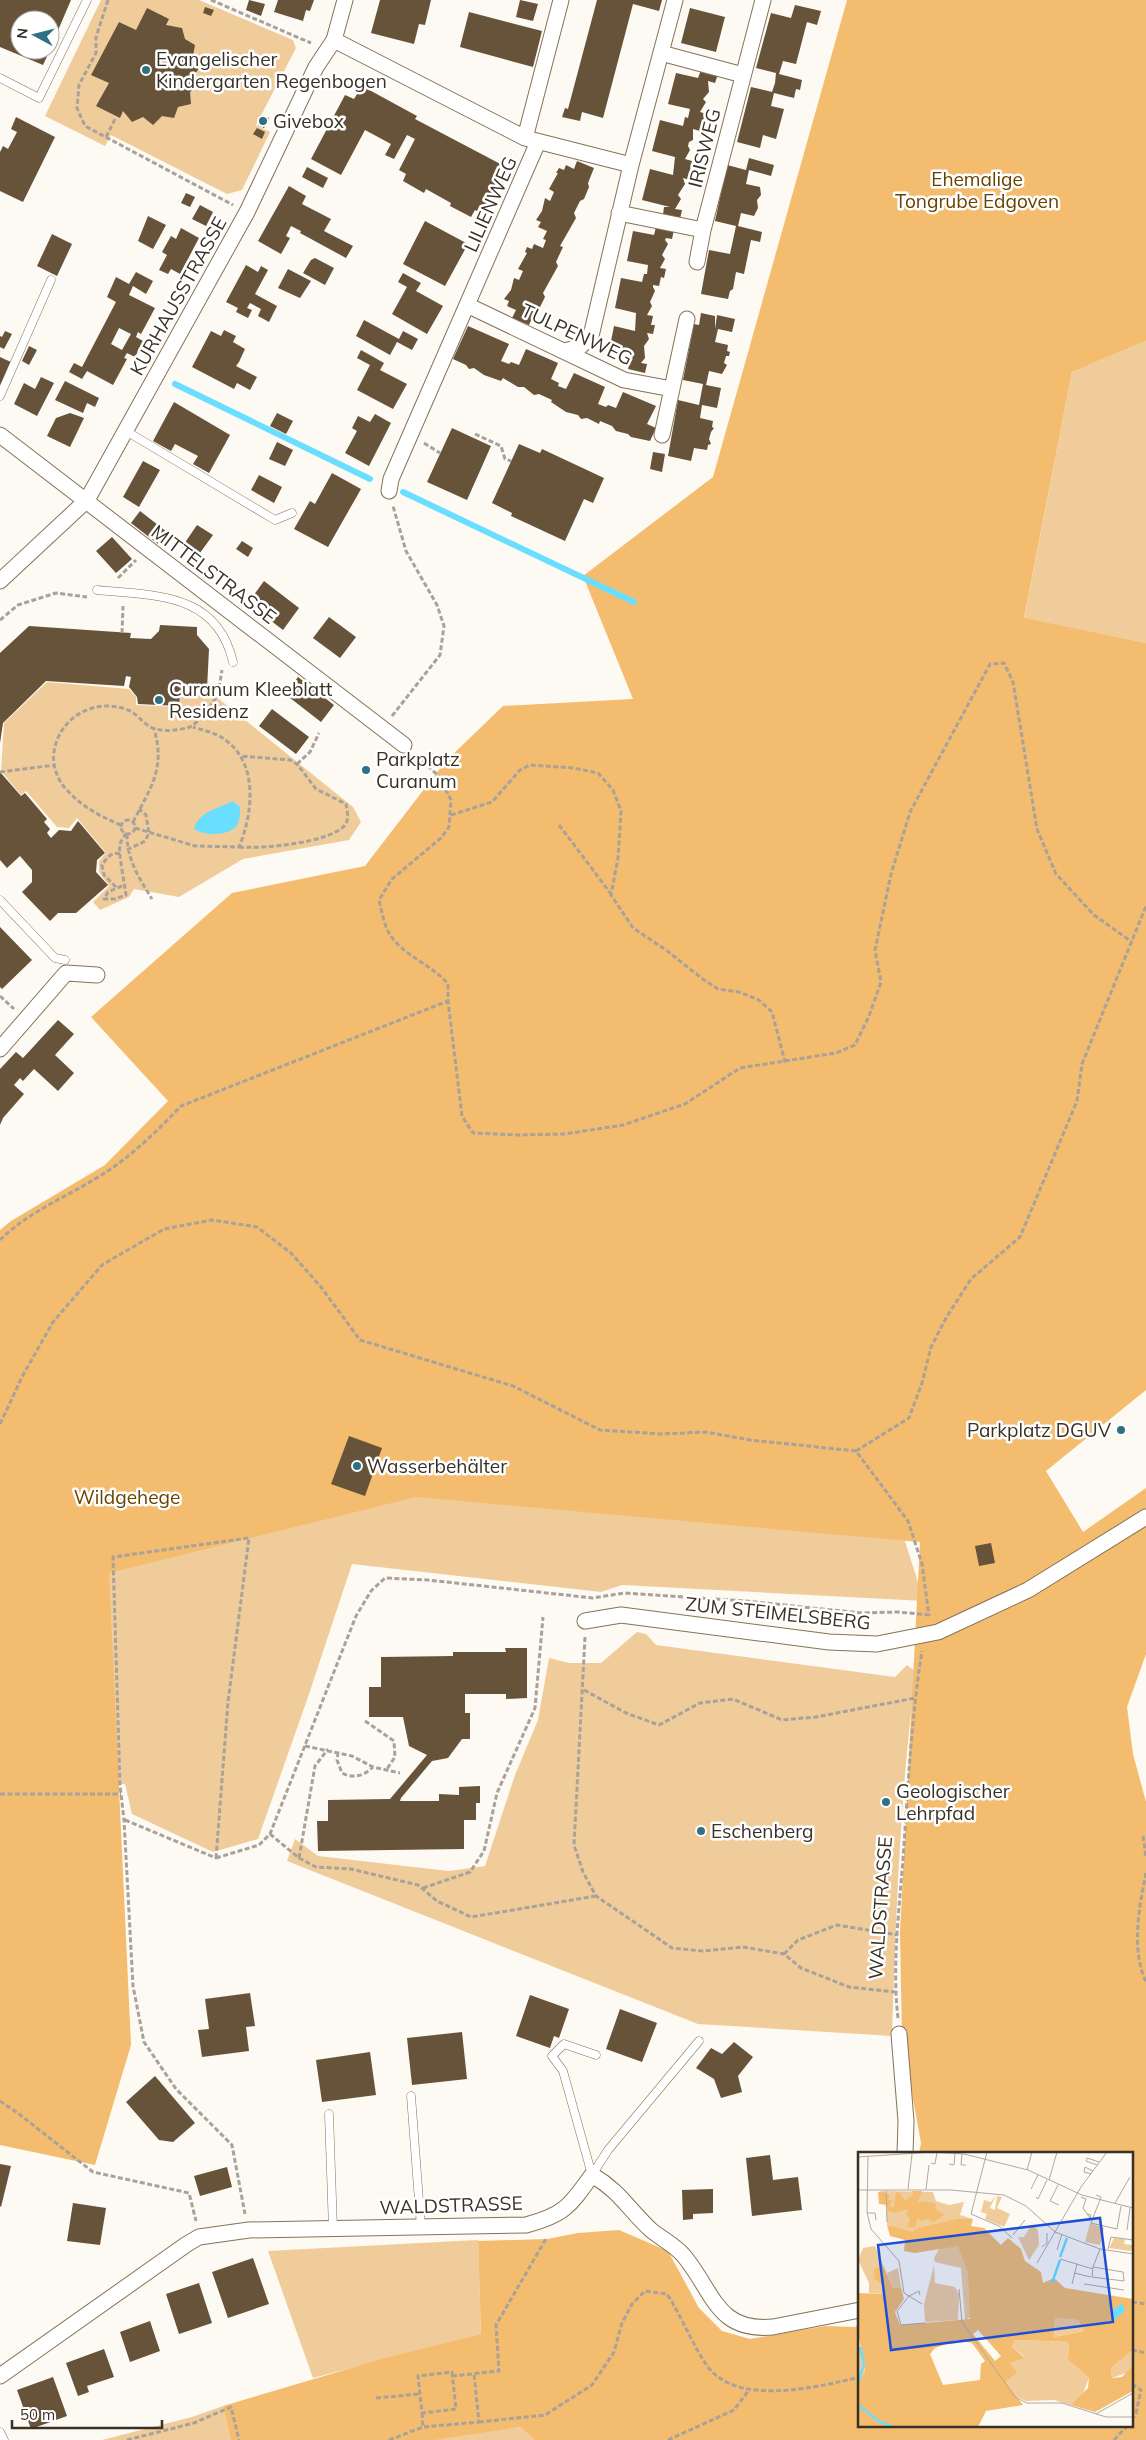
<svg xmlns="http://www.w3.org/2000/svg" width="1146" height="2440" font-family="Mulish,sans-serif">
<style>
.green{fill:#f1cc9b}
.forest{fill:#f4bc6e}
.water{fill:#69deff}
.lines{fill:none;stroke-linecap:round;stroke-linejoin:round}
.stream{stroke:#69deff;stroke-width:6}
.building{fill:#66533a;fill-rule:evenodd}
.service-casing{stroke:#867258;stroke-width:9}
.minor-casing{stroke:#867258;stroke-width:17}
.path{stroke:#a8a29a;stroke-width:3;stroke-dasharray:5 2.5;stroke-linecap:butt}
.service{stroke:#fff;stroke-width:8}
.minor{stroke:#fff;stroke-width:15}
.poi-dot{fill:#2e7183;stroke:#fff;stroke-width:2}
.labels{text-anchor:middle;stroke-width:5;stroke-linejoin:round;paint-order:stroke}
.poi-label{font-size:19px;fill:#393125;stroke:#fff;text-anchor:start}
.street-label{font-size:19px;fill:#393125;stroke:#fff}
.park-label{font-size:19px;fill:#674301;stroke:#fff}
.inset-river{fill:none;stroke:#69deff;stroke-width:2.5}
.inset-road{fill:none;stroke:#afa9a1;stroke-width:1}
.view{fill:#1d4ed8;fill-opacity:0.15;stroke:#1d4ed8;stroke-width:2.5}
.inset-edge{fill:none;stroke:#393125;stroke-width:2.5}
</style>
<rect width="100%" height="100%" fill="#fdf9f3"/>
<!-- green -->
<path class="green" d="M101 0H199L293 40 296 48 256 125 270 132 242 190 227 194 111 135 105 146 45 116Z
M1146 341V643L1024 619 1072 372Z
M47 682 129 689 136 697V705L179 707 181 696 190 689 209 691 353 807 361 822 349 840 243 859 179 897 134 889 129 897 100 910 93 902 109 886 99 872V861L106 853 77 818 69 828 57 827 26 791 21 795 1 771 4 723Z
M22 1418 902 1532 924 1601 622 1585 601 1592 352 1564 308 1697 258 1839 213 1852 132 1814 125 1784 0 1783Z
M637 1632 646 1634 656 1645 895 1677 907 1665 916 1672C900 1793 896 1914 892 2036L698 2024 287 1861 295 1839 318 1856 449 1871 485 1866 515 1775 538 1720 549 1658 569 1663H601Z
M478 2240 481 2334 313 2378 268 2251Z
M223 2406 231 2440H102L192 2417Z
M520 2427 535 2440H434V2438Z"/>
<!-- forest -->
<path class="forest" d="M847 0H1146V341L1072 372 1024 618 1146 643V1390L1046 1471 1083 1532 1146 1488V1654L1127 1707 1133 1754 1146 1802V2440H535L520 2427 434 2440H231L223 2406 385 2358 481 2334 478 2241 547 2239 578 2233 619 2230 668 2251 699 2308 722 2331 750 2339 825 2326 855 2327 860 2324V2426H1132V2154H919L921 2143 902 2038 900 1933 920 1542 416 1497 109 1573 131 2045 95 2165 0 2145V1230L11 1221 105 1165 168 1101 91 1017 232 893 365 866 445 762 503 706 633 699 583 576 713 477Z"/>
<!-- water -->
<path class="water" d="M233 801 240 807C240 811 240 819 238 823 232 837 204 836 194 829 198 812 219 808 233 801Z"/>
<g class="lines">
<!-- stream -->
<path class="stream" d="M175 384 370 479
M403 492 634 602"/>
</g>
<!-- building -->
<path class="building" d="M0 0H71L50 49V20H20V50H50L43 65 0 47Z
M249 0 265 4 261 16 246 10Z
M278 0H314L310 11 306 10 303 21 274 12Z
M380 0H431L425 25 419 24 414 44 371 33Z
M520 0 538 4 533 21 516 17Z
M597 0H662L659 11 633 4 603 118 582 112 580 121 562 117 565 108 568 109Z
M795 5 821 11 817 25 807 22 796 64 783 61 779 74 802 80 800 90 796 89 794 98 774 93 771 106 784 109 776 139 763 135 760 148 737 142 751 87 772 92 775 83 776 73 756 68 771 13 791 18Z
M205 7 214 10 211 16 203 13Z
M147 8 169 19 166 25 182 28 185 39 195 45 193 56 201 65 195 74 200 85 190 92 191 104 178 107 174 118 162 116 153 125 143 117 132 122 123 111 120 118 96 106 109 83 91 75 119 22 136 30Z
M690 8 725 17 716 52 681 43Z
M469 12 542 31 533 67 460 47Z
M701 70 718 74 715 83 708 81 709 92 703 99 706 102 700 112 707 114 705 123 702 122 700 131 693 129V140L689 142 688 146 690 150 685 159 692 161 690 170 692 171 690 180 683 178 685 184 678 195 681 199 675 209 682 210 680 219 663 215 664 207H670L642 200 650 169 673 175 675 157 652 151 660 120 683 126 685 117 688 118 690 109 668 104 676 73 698 78Z
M362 86 417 116 415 119 508 168 503 177 505 178 491 206 488 205 483 214 475 210 471 217 450 206 451 203 426 189 424 193 403 181 406 174 399 170 415 139 407 135 394 159 385 155 391 144 365 130 341 175 311 159 345 95 354 99Z
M263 115 269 118 264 128 258 125Z
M16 117 55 137 23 202 0 191V152L3 146 8 149 17 132 11 129Z
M257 128 265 132 262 139 253 134Z
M749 158 774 165 771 176 749 170 746 184 760 187 761 195 757 200 758 208 754 216 741 213 738 226 762 232 760 242 751 240 744 274 736 272 733 289 730 291 728 299 701 294 709 250 730 254 736 226 715 221 727 165 746 170Z
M577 161 594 168 588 183 589 187 584 199 580 201 574 213 576 218 560 246 563 247 556 262 558 266 543 293 545 297 539 309 535 311 529 325 512 318 516 310 507 306 509 301 504 299 511 290 514 278 519 280 523 271 518 269 527 253 525 252 527 247 532 249 534 244 543 248 546 240 543 239 547 231 538 227 541 222 536 220 542 211 545 198 550 201 554 192 549 189 558 173H556L559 168 564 170 566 165 574 169Z
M307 167 328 178 323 188 302 177Z
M289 186 306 196 302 204 331 219 324 231 353 246 346 258 300 233 301 231 291 226 286 236 290 238 281 254 258 241Z
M186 193 195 197 190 207 181 203Z
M200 205 213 212 206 226 192 219Z
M148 216 166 225 153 249 138 241Z
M425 221 468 244 445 286 403 264Z
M656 227 674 230 672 239 666 238 665 240 668 244 662 255 665 259 660 268 666 269 664 278 661 277 659 286 653 285V287L655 291 650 302 652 306 647 315 653 316 651 325H655L653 334 647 333 649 339 644 346 645 358 641 363 647 364 645 373 628 369 630 361 608 356 614 326 635 331 636 313 615 308 621 278 642 282 644 274H647L648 265 627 261 633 231 654 235Z
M181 228 199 238 180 274 171 269 168 274 159 270 167 255 162 252 171 236 176 239Z
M52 234 72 244 57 276 37 266Z
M315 258 334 268 325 285 303 273 311 260Z
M246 265 258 272 261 266 268 270 255 294 277 306 269 322 258 316 261 309 250 303 247 308 252 310 248 318 236 312 238 308 226 302Z
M288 269 311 281 300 298 278 288Z
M136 272 153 281 146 294 133 286 129 295 155 308 141 334 138 332 136 337 143 341 135 357 127 353 124 358 127 359 113 385 87 371 82 379 69 372 74 363 82 367 116 302 107 297 116 277 129 284ZM119 328 131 334 122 350 111 344Z
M403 273 421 283 416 291 443 306 427 334 392 314 407 287 398 282Z
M701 313 715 316V329L717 315 735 319 732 332 718 329 715 342 728 345 727 351 730 352 729 356H726L724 363 727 365 722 374 709 371 706 385 721 388 717 408 702 405 700 418 713 421 712 427 714 428 711 432 709 439 711 444 708 445 707 450 694 448 691 461 668 456 678 400 699 405 703 384 683 380 694 324 699 325Z
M364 320 399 339 403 331 418 339 412 350 397 342 390 355 356 336Z
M468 326 509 344 501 361 509 364 511 362 519 365 526 349 558 363 551 379 559 383 558 386 566 389 574 373 605 387 598 404 606 407 608 405 616 408 623 392 656 406 647 424 656 428 650 441 631 437 628 434 616 431 612 426 600 421 599 424 587 418 581 419 578 415 566 412 551 402 552 400 539 394 534 395 524 387H518L503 378 501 381 484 375 474 368 469 369 466 365 453 359Z
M224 330 236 336 233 342 245 349 239 362 236 366 257 377 250 390 237 383 234 389 192 367 211 331 221 336Z
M5 331 12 334 4 349 0 347V336L2 337Z
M29 346 37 350 29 365 22 361Z
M361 350 384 363 380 370 407 384 393 409 357 390 370 365 357 358Z
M0 357 13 363 0 385Z
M41 377 54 383 37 416 14 404 24 383 35 389Z
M65 381 99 398 95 407 87 403 83 413 55 400Z
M174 402 230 435 209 473 193 464 198 456 175 444 171 451 153 441Z
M70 413 84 418 70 447 47 436 56 418Z
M277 413 293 421 286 434 270 426Z
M375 414 391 423 369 466 345 453 357 431 352 428 358 416 370 422Z
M452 428 491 446 467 500 427 482Z
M277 442 293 450 285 466 269 459Z
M519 444 540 453 542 449 604 478 593 503 584 499 565 541 511 516 512 513 492 503Z
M653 452 665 454 662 472 650 469Z
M143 461 160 470 139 507 123 497Z
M332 473 361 489 328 547 294 529 310 501 315 504Z
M259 475 282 487 274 503 251 490Z
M140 511 167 532 158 544 131 523Z
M197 525 213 535 197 557 182 547Z
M112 537 132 559 116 573 96 551Z
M242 541 253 548 248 557 236 549Z
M264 581 299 608 283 630 248 603Z
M329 617 356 637 340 658 313 638Z
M160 625 197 627V635L209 649 207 689 189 688 180 696 179 706 138 704 137 697 129 687 131 677 126 676 124 686 46 681 3 723 0 743V653L29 626 131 633 130 638 151 639 159 631Z
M298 677 334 705 321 722 285 694Z
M272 709 309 737 296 754 259 726Z
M0 772 21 796 25 793 47 819 44 822 50 829 47 833 51 838 59 830 71 831 78 821 105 853 97 860 96 872 108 885 76 913H58L50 921 22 892 32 882V870L20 856 7 868 0 860Z
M0 927 32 960 2 989 0 987Z
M58 1020 74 1034 55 1055 74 1073 58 1091 34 1069 23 1081 20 1078 14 1085 24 1094 3 1118 0 1125V1069L16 1052 23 1058Z
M349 1436 382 1448 365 1496 331 1484Z
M991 1543 995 1563 979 1566 975 1546Z
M505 1648H527V1698L506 1699V1694H465V1713H470V1739H462L448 1758 432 1761 401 1798 400 1801H439V1794L459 1795V1787L480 1786V1803H476V1820H464V1849L318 1851 317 1821H328V1800L390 1799 427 1755 409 1746 403 1717H369V1687H381V1657L453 1656V1652H506Z
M250 1993 255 2026 246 2027 249 2051 202 2057 198 2030 209 2029 205 1999Z
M530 1995 569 2009 559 2038 554 2036 550 2048 516 2036Z
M620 2009 657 2023 642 2062 606 2049Z
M462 2032 467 2079 412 2085 407 2038Z
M734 2042 753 2057 738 2076 742 2092 721 2098 714 2079 696 2068 711 2048 722 2054Z
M370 2052 376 2095 322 2102 316 2060Z
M155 2076 195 2123 173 2142 159 2140 126 2102Z
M770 2155 773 2180 798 2177 802 2210 752 2216 746 2158Z
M0 2164 11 2166 1 2207 0 2206Z
M227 2167 232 2187 200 2196 194 2176Z
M713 2189V2213L693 2214V2219L683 2220 682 2190Z
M73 2203 106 2208 100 2245 67 2241Z
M253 2258 269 2304 228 2318 212 2272Z
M199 2283 212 2323 179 2334 166 2294Z
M150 2321 160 2351 130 2362 120 2332Z
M104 2349 114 2377 87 2386 89 2392 78 2396 66 2363Z
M53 2377 67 2416 31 2429 17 2390Z"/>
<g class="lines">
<defs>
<path id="service" d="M0 78 39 98 87 0
M0 396 51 280
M126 431 275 520 292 513
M97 590C155 596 217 592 233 662
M0 900 55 958 65 960
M411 2096 421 2227
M329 2114 333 2229
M592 2175 563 2071 552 2056 564 2044 596 2055
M592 2175 608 2150 699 2041
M0 2432 4 2440"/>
<path id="minor" d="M334 40 525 138 631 165 675 0
M661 53 743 75
M525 138 561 0
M619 213 703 230
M697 262 703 230 763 0
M467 305 624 380 672 389
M564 351 580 347 591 336 631 165
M0 435 404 745
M662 435 687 319
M389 491 391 479 538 142
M0 581 87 500 247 212 316 67 334 40 345 0
M0 1049 66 973 97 975
M585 1621 621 1615 829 1642 877 1644 938 1632 1028 1590 1146 1517
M899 2034 906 2121 905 2154
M0 2376 187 2244 199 2237 249 2230 526 2225C564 2215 570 2206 592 2175 620 2191 629 2210 651 2230 662 2239 676 2246 684 2256 714 2292 716 2332 773 2327L860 2310"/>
</defs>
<!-- service casing -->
<use href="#service" class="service-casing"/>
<!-- minor casing -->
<use href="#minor" class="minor-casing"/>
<!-- path -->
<path class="path" d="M108 0 96 37V53L79 85 77 108 85 126 233 205
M211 0 311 43
M106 137 116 117
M475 434 501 446 505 459 511 461
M424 443 440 453
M118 578 136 560
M0 620 18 605 56 593 87 597
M122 633 123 606
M392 716 440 655 444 626 437 605 406 551 393 506
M416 756 439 776 451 800 449 827 441 838 392 879 379 900C381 909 383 918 386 927 397 954 431 963 448 984V1001L462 1116 473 1133 517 1135 565 1134 623 1125 685 1104 740 1068 836 1053 855 1045 869 1016 881 982 875 950 891 874 910 812 990 664 1004 663 1013 682 1037 829 1056 874 1094 915 1132 942
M297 764 310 752 319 733
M0 772 55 765
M451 815 492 802 520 770 530 765 574 768 598 773 613 790 621 811 618 858 611 895 633 928 666 950 704 980 718 989 739 992 759 1000 772 1012 785 1062
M121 827a7 7 0 1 1 14 0a7 7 0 1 1-14 0Z
M133 822C150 789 166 768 154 729
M121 825C99 816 81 806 65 788 57 779 52 764 54 752 59 717 95 697 128 710 138 714 145 727 156 729 166 732 180 730 190 727 194 725 198 721 201 717 218 699 218 694 222 670
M559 825 611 894
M135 828 195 846 239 847C252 816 259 767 228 742 218 733 205 731 193 727
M127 834C127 860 139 878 152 899
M239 847C262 849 328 843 344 826 350 820 347 811 346 804L316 789 297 764 290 760 241 756
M127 850 145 841 149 833 146 815 139 809
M122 886 108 892 104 899H115L126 895C125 886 118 853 120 844 121 840 125 836 126 833
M116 887 104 875 102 865C107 858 111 851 121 854
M0 996 14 1009
M0 1240C29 1211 69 1196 103 1174 132 1156 158 1130 181 1106L448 1001
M0 1424 23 1375 53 1322 102 1265 164 1229 212 1220 257 1227 291 1253 321 1287 360 1340 513 1386 600 1430 661 1434 706 1432 750 1440 856 1451 908 1521 922 1564 929 1616
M856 1451 909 1418 922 1383 931 1347 946 1318 971 1279 1020 1237 1077 1101 1082 1064 1146 906
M585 1637 574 1845 583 1872 596 1896 672 1948 702 1951 743 1947 784 1954 801 1968 849 1987 895 1992
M584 1690 626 1713 659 1725 700 1703 733 1699 782 1720 816 1717 915 1698
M365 1721 394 1741 395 1757 387 1769
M305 1746 352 1756 373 1767 400 1773
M338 1752 337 1760 342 1773C353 1779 364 1776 373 1767
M0 1794H121
M125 1820 216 1858
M270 1834 299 1858 316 1867 351 1869 418 1885 437 1901 471 1917 596 1896
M1143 1836 1146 1857
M216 1858 228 1702 249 1538 113 1557 120 1785 124 1820 133 1986 144 2042 176 2089 232 2145 245 2214
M216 1858 259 1845 270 1834 356 1616 371 1591 385 1578 428 1580 593 1598 624 1593 745 1601 862 1613 898 1612 929 1615
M299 1858 315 1766 328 1749
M1146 1873C1139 1907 1131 1950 1146 1982
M423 1888 470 1872 484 1851 497 1793 535 1708 543 1617
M784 1954 798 1940 837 1925 898 1935
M898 2018C892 1966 899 1912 903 1859 908 1789 911 1720 922 1651
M0 2101 19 2114 93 2172 189 2193 196 2221
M1132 2302 1146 2304
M1132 2350 1146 2353
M452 2372 456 2409 422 2413 418 2376Z
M452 2376 499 2371 496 2325 547 2237
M1132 2384 1141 2390 1136 2413 1132 2419
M376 2398 420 2394
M422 2413 423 2427
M479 2422 545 2415 592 2385 614 2352 622 2323 632 2304 645 2291 667 2294C682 2317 691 2342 706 2364 734 2408 818 2387 860 2377
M127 2440 194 2423 231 2407 239 2440
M389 2440 423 2427 479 2422 474 2374
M668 2440 734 2410 749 2390
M1114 2440 1127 2426"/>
<!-- service -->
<use href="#service" class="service"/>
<!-- minor -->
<use href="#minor" class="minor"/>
</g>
<!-- markers -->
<g class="poi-dot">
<circle cx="146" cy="70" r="5"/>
<circle cx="263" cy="121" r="5"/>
<circle cx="159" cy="700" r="5"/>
<circle cx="366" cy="770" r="5"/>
<circle cx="1121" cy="1430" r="5"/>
<circle cx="357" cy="1466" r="5"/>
<circle cx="886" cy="1802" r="5"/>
<circle cx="701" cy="1831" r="5"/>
</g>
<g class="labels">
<!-- poi labels -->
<g class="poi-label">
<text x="156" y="66">Evangelischer<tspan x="156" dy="22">Kindergarten Regenbogen</tspan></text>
<text x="273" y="128">Givebox</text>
<text x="169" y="696">Curanum Kleeblatt<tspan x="169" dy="22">Residenz</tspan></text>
<text x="376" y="766">Parkplatz<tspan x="376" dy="22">Curanum</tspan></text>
<text x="1111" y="1437" text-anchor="end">Parkplatz DGUV</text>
<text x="367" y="1473">Wasserbehälter</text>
<text x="896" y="1798">Geologischer<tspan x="896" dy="22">Lehrpfad</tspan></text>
<text x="711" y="1838">Eschenberg</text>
</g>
<!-- street labels -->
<g class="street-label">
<text transform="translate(704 148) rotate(-76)" y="7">IRISWEG</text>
<text transform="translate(490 204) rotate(-66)" y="7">LILIENWEG</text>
<text transform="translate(178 296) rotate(-61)" y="7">KURHAUSSTRASSE</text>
<text transform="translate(577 334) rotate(25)" y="7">TULPENWEG</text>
<text transform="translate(214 574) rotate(37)" y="7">MITTELSTRASSE</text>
<text transform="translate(778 1613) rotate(6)" y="7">ZUM STEIMELSBERG</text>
<text transform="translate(880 1908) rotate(-86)" y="7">WALDSTRASSE</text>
<text transform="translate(451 2205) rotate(-2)" y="7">WALDSTRASSE</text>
</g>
<!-- park labels -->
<g class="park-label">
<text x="977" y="186">Ehemalige<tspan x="977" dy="22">Tongrube Edgoven</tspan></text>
<text x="127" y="1504">Wildgehege</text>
</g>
</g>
<!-- overview -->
<g transform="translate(858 2152)">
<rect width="275" height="275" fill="#fdf9f3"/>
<path d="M29 39 75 40 78 49 91 53 106 50 102 63 115 67 56 77 55 81 44 79 29 73ZM138 43 132 56 137 58 139 44 144 45 139 56 152 62 146 75 127 67 129 62 123 60 126 48 133 50ZM232 71 246 76 242 93 227 90ZM176 74 180 78 181 93 171 108 160 85H166L172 75ZM79 80 113 84V165L107 168 103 116 77 110 76 106 81 97ZM256 86 267 87 266 92 275 93 273 99 251 96ZM17 94 25 113 17 117V128L25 133 26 142 11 141V131L0 108 5 96ZM76 113 77 131 97 135 101 142 100 168 67 170 66 152ZM40 116 43 135 35 136 29 121ZM197 166 220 168 226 179 196 185ZM157 188 211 190 210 208 231 226 224 244 213 253 196 248 168 249 159 245 148 230 158 220 152 211 167 205 154 195ZM0 189 7 219 0 231ZM275 198V213L271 220 254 226 253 216Z" fill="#f1cc9b"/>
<path d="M26 39 32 44 30 48 35 49 31 53 36 56 38 40 42 41 47 49 55 43 54 39H64L59 51 67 49 78 52 77 57 86 63 76 70 69 67 63 69 60 65 57 76 49 75 52 68 48 62 51 57 35 61 30 59 29 53 21 52 20 40ZM99 67H115L113 74 126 76 143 93 150 86 163 97 167 109 183 120 185 131 196 126 207 136 275 147V198L253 216 254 226 264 225 275 213V239L237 260 213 253 230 236 231 226 210 208 211 190 157 188 154 195 167 206 152 211 159 220 148 230 165 253 128 259 120 275H0V231L7 219 0 181V141L26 142 25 133 17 128 16 117 25 113 35 136 43 135 46 147 37 160 42 173 112 167 110 121 100 94 57 101 46 99 47 88 32 84 29 73 55 80 56 77ZM197 166 220 168 226 179 196 185ZM120 178 143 204 137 209 115 182ZM99 188 114 191 127 209 123 212 122 228 85 233 72 202 77 196Z" fill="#f4bc6e" fill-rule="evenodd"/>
<path d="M264 151 267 159 256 168 254 159Z" fill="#69deff"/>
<path class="inset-river" d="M202 105 209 86M194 131 202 108M0 231 6 212 2 195M0 253 22 270 35 275"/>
<path class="inset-road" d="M129 0 113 62 141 74 154 86M104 2 103 13H108M0 5 74 0 106 2 170 18 224 43 275 56M10 5 9 60 13 77 41 109 46 141 64 152M73 11 77 12 79 0M91 12 96 13 97 1M239 13 228 9 229 6 241 10M169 18 174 0M233 22 226 20 227 15 235 19M191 28 199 0M200 33 192 49 201 53M50 37 54 2M68 37 71 13M173 37 180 23M0 38H93L146 43 168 54 197 80 242 97 275 102M28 38 29 70M238 43 243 45 233 71 259 77 263 54M178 45 180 47 189 28M223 45 228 47 225 56 232 66 233 63 229 62M257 51 272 25M9 61H17L18 68M269 78 272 56M155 83 167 68M184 95 189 91V81M250 97 253 85 275 88M199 98 204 82M202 107 235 117M179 111 223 35 249 0M235 115 265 120 266 129 234 125 235 115 242 97M216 121 233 125M214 132 219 112M226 132 266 138M101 137 104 170 157 245 169 251H204L248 265H275M51 144 39 159 43 173 67 171M51 144 61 139 62 143M238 262 275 241"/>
<path class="view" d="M242 66 255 170 33 198 20 93Z"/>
<rect width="275" height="275" class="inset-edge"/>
</g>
<!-- north arrow -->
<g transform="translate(35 35) rotate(277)"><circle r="24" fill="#ffffff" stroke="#b0ada8"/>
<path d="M0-4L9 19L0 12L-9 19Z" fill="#2e7183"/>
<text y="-8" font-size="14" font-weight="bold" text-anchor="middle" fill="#393125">N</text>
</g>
<!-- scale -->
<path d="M12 2420v8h150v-8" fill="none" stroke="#393125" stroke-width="2.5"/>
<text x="20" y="2420" font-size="15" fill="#393125" stroke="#ffffff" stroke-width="4" paint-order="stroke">50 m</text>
</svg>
